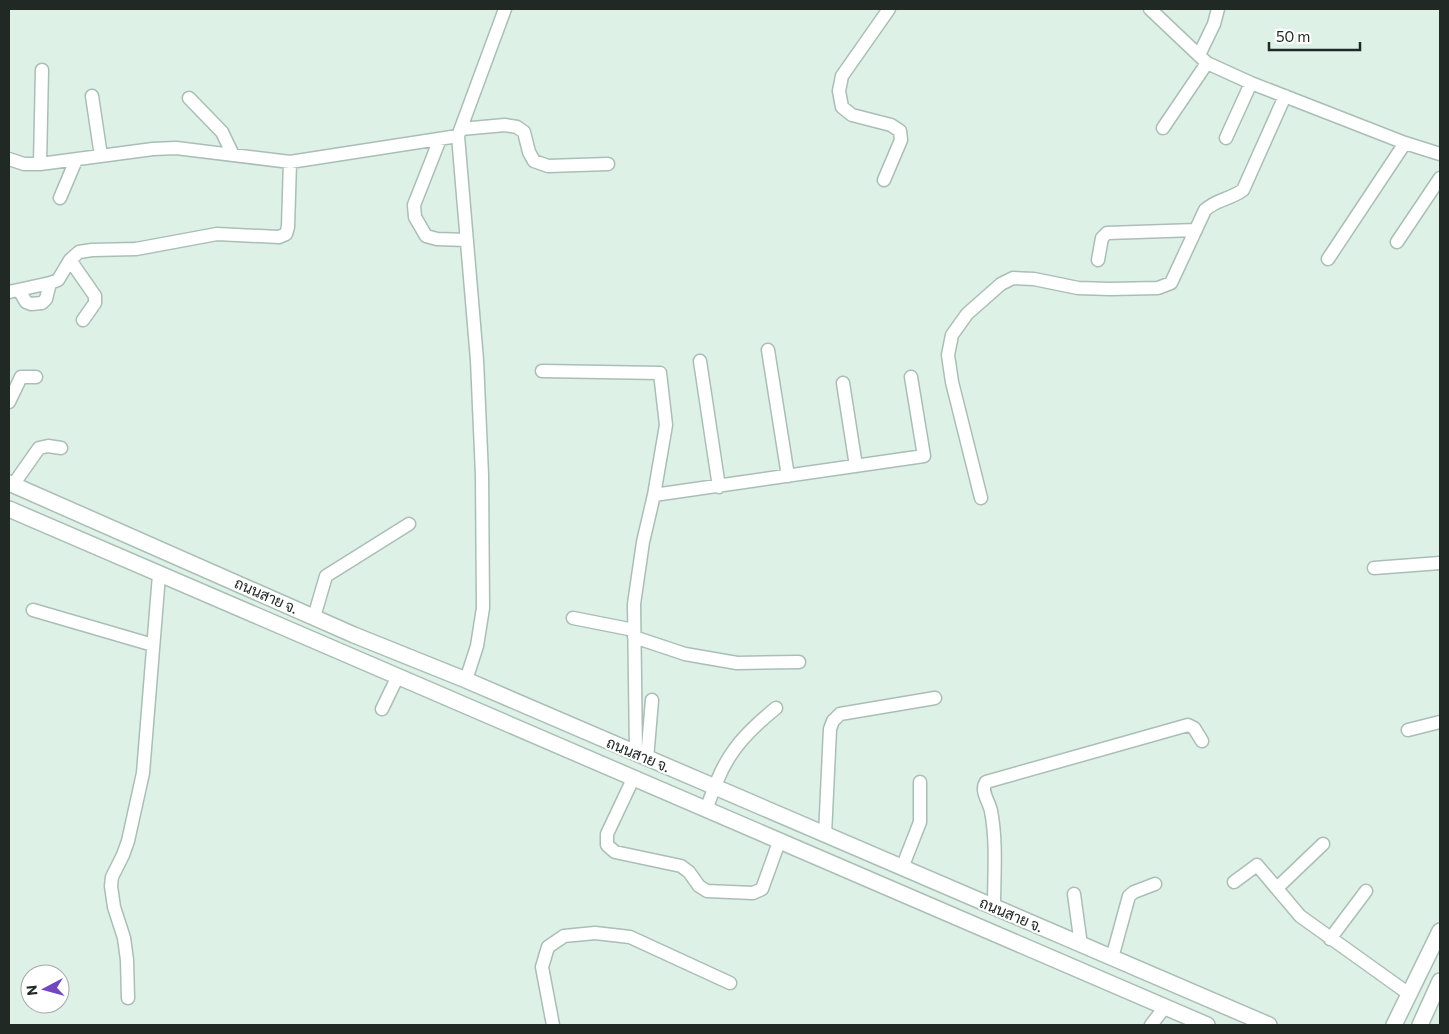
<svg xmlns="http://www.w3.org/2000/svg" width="1449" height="1034" font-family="Commissioner,Sarabun,sans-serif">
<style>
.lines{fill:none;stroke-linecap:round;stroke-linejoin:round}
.minor-casing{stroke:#abbeb5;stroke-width:15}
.major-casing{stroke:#abbeb5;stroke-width:18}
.minor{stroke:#fff;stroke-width:12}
.major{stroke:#fff;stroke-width:15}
.labels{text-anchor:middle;stroke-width:4.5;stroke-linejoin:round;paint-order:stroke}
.street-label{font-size:15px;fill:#212925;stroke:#fff}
</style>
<rect width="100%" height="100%" fill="#ddf1e7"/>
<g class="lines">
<defs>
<path id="minor" d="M1150 9 1207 63 1251 83 1405 143 1440 154
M1199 55 1214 24 1218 9
M92 96 101 156
M189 98 222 132 233 155
M1163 128 1207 63
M461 129 505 125 517 127 524 132 529 152 534 161 548 166 608 164
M1226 138 1251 83
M440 139 414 205 415 217 426 236 437 239 467 240
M9 159 24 164H40L153 149 176 148 290 162 458 136
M40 164 42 70
M884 180 901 140 900 131 891 125 852 115 842 107 839 91 842 76 889 9
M60 198 76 160
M1397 242 1440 178
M1328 259 1405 143
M70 260 95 296V303L83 320
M1098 260 1102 238 1107 233 1196 230
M19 290 26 302 31 304 42 303 46 299 50 283
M9 292 50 283 58 280 70 260 79 252 92 250 136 249 217 234 279 237 286 234 288 227 290 162
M768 350 788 476
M700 361 719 487
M542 371 660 373 666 425 654 495 643 542 634 604 636 754
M843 383 856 466
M9 402 21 377H36
M13 485 39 448 48 446 61 448
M654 495 924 456 911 377
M981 498 952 382 948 355 952 335 967 314 1001 284 1013 278 1034 279 1078 288 1110 289 1158 288 1171 283 1205 210C1217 199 1229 200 1243 190L1285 96
M1374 568 1440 563
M33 610 153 645
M314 617 326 576 409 524
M573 618 634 630
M634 637 685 654 737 663 799 662
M466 680 477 646 483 608 482 475 477 360 458 136 505 9
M382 709 397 678
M1408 730 1440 722
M647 759 652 700
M633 779 607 834V845L615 852 681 866 689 872 699 886 707 891 753 893 762 889 779 842
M706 810C713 791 720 770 732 753 743 736 760 721 776 708
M825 835 830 729 833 721 840 714 935 698
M902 868 920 822V782
M1234 882 1257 865 1300 916 1409 994
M1277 888 1323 844
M1074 894 1081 945
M994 907C994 876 997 842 991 811 989 801 980 791 986 782L1188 725 1194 728 1202 741
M1330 939 1366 891
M1112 958 1129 896 1134 892 1155 884
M128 998 127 960 124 938 114 907 111 886 112 877 123 855 128 841 143 773 159 575
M553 1025 542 967 548 947 564 936 595 933 630 937 730 983
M1151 1025 1165 1007"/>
<path id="major" d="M9 483 354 635 466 680 1269 1025
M9 509 1207 1025
M1394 1025 1440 931
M1420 1025 1440 981"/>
</defs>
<!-- minor casing -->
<use href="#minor" class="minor-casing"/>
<!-- major casing -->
<use href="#major" class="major-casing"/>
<!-- minor -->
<use href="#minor" class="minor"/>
<!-- major -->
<use href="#major" class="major"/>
</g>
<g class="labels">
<!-- street labels -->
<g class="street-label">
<text transform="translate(266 596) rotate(24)" y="5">ถนนสาย จ.</text>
<text transform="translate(638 755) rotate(23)" y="5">ถนนสาย จ.</text>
<text transform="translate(1011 915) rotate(23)" y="5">ถนนสาย จ.</text>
</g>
</g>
<!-- border -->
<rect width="1449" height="1034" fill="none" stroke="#212925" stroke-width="20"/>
<!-- north arrow -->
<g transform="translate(45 989) rotate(264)"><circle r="24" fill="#ffffff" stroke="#a6a9a8"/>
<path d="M0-4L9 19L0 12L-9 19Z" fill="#7347bf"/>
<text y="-8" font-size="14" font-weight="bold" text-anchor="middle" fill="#212925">N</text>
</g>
<!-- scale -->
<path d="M1269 42v8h91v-8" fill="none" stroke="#212925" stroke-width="2.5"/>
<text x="1276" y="42" font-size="15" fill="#212925" stroke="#ffffff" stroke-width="4" paint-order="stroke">50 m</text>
</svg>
